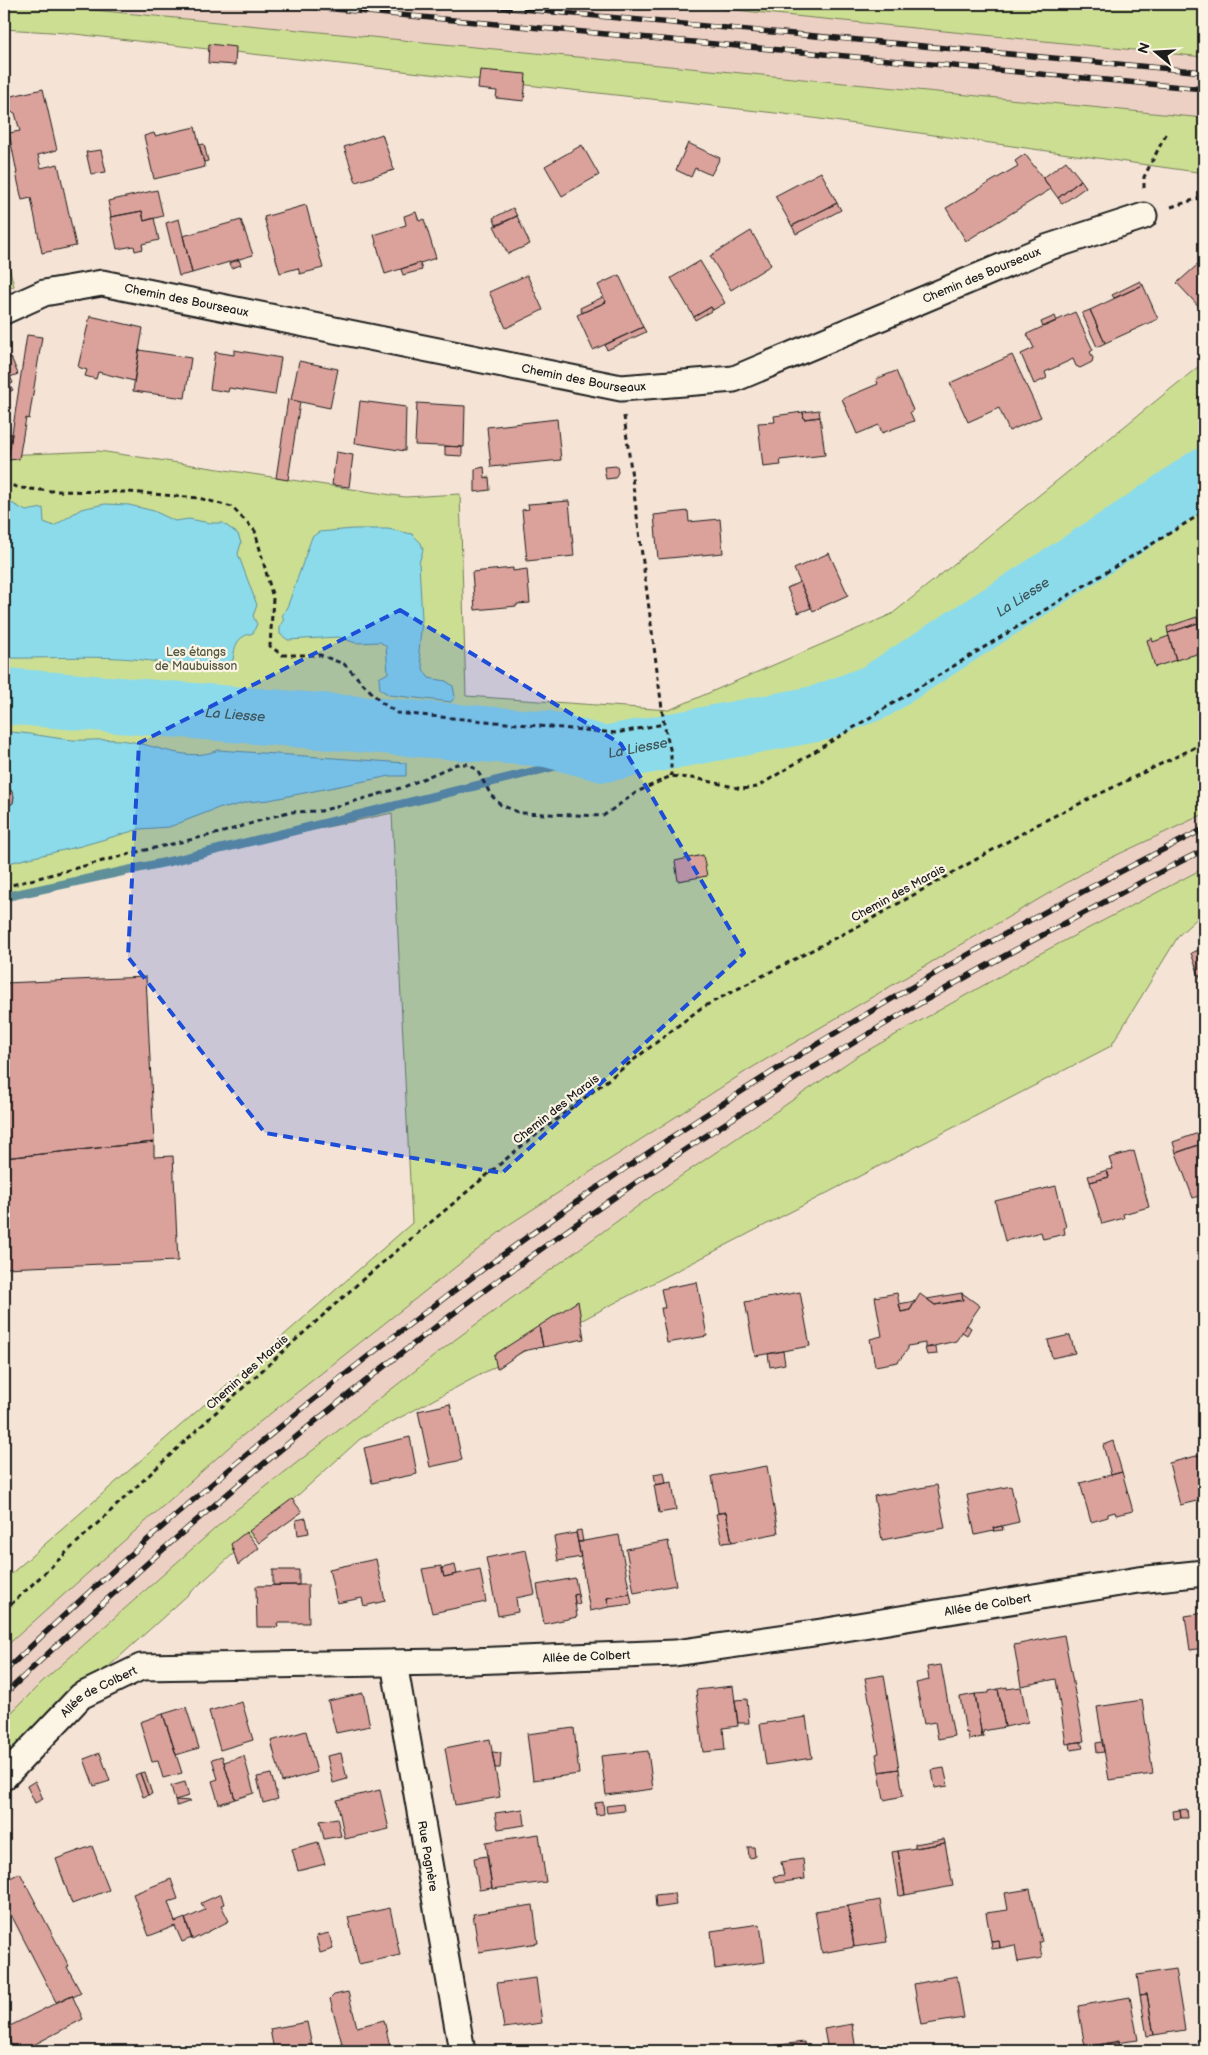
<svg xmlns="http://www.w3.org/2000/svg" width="1208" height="2055" font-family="'Balsamiq Sans',sans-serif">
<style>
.built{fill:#edd0c4}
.green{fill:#ccde92;stroke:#747d57}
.water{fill:#8cdbeb;stroke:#5f8f98}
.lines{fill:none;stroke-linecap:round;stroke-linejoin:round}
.stream{stroke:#5f8f98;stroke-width:9}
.river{stroke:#8cdbeb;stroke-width:56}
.building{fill:#dba19b;stroke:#1c1c1c}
.street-casing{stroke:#1c1c1c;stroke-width:29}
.path{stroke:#1c1c1c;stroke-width:3;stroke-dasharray:5 4;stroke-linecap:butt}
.street{stroke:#fcf5e5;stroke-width:25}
.rail-casing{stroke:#1c1c1c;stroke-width:5.5}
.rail{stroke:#fcf5e5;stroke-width:4;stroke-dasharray:11;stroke-linecap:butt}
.marked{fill:#1d4ed8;fill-opacity:0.2;stroke:#1d4ed8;stroke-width:4;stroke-dasharray:10 6;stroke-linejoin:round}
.labels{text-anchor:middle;stroke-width:4.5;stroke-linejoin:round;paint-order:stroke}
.street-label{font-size:12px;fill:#1c1c1c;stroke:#fcf5e5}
.park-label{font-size:12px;fill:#51563f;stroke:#fcf5e5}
.water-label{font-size:14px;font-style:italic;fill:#3e555a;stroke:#fcf5e5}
</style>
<rect width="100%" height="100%" fill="#f5e4d6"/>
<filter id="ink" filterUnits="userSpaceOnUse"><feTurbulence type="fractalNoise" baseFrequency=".02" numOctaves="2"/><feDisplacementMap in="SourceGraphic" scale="10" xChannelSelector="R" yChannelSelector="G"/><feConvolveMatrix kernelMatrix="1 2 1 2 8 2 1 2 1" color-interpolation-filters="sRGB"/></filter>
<g filter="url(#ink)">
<!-- built -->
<path class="built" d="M32 4H674L1204 57V118Z
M1204 814V868L1041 953 856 1057 653 1195 456 1339 236 1510 43 1681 4 1720 5 1647 237 1440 510 1224 748 1070 1102 862Z"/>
<!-- green -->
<path class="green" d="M4 4H32L1204 118V173L784 114 66 33 4 29Z
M674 4H1204V57Z
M4 247 14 286 4 290Z
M1204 362V814L1102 862 748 1070 510 1224 237 1440 4 1648V1580L412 1223 392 813 4 897V455L99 451 405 497 460 494 466 696 669 710 892 614Z
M1204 868V912L1179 935 1111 1046 603 1309 360 1439 42 1727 4 1767V1720L43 1681 236 1510 456 1339 653 1195 856 1057 1041 953Z"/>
<!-- water -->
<path class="water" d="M4 499 26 511 43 508 44 522 54 526 81 509 105 504 129 505 154 511 175 521 189 519 210 523H223L238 534 241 543 238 554 257 605 253 616 257 624 253 633C237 637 235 644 233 660L225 666 210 670 200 666 188 667 173 662 169 664C114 653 59 659 4 658Z
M353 529H388L412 534 421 543 423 550 419 563 422 619 419 652 424 671 429 678 446 681 453 686 455 697 451 702 389 695 380 689 379 678 388 673 386 646 380 642 356 643 338 637 288 640 280 634V626L284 619 282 616 288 605 312 537 319 532Z
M4 732C27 732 50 738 73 740 91 741 110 738 127 741 157 745 188 763 218 750L406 763V776H390L269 800 248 802 226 808 221 807 169 827 140 829 81 846 4 864Z"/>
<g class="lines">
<!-- stream -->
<path class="stream" d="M4 897 176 860 604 754"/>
<!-- river -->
<path class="river" id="s1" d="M4 696 547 739 604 754 820 713 875 692 1135 524 1204 476"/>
</g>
<!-- building -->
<path class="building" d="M209 44 236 47 235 65 208 63Z
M480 70 526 74 524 101 496 98 497 91 478 89Z
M4 75 9 76 7 97 43 89 57 150 38 155 41 168 58 164 76 246 42 253 31 198 22 200 16 173H17L9 133 20 131 15 113 6 111V108H4Z
M195 127 205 167 154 179 144 136 154 133 155 136Z
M382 134 394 170 356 182 344 147Z
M688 143 720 158 711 175 695 168 691 177 676 170Z
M204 144 208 161 204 162 199 145Z
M582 145 599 175 562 196 545 166Z
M101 150 106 172 91 174 86 152Z
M1025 154 1051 189 966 241 946 208 1018 166 1015 161Z
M1066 161 1081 180 1058 198 1043 178Z
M821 172 837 203 792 226 775 196Z
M1081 180 1086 187 1062 204 1058 198Z
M157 190 163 216 144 221 142 211 111 217 108 201Z
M837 203 841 210 796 234 792 226Z
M306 205 323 268 300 274 298 268 280 273 264 217Z
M513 208 517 216 497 226 493 218Z
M142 211 144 221 154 218 159 240 142 244 143 249 135 251 134 246 117 249 110 217Z
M416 212 419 221 424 219 436 258 385 274 374 235 406 225 404 216Z
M517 216 530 244 508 254 494 226Z
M179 219 192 273 179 276 166 223Z
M241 220 253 255 192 273 183 236Z
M751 231 771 265 731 290 710 256Z
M1204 259V312L1177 283Z
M239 260 241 265 231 268 229 263Z
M700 261 725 303 713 310 711 307 694 317 671 278Z
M420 263 422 270 403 275 401 269Z
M527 275 543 310 506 328 489 292Z
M619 275 643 327 593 350 577 315 606 302 598 285Z
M1140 281 1143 285 1114 298 1112 295Z
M1143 285 1158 319 1105 343 1090 310Z
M603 297 606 302 582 313 580 308Z
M711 307 713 310 695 320 694 317Z
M1090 310 1105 343 1097 347 1082 313Z
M1075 312 1093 350 1090 352 1093 358 1092 362 1080 368 1076 366 1073 359 1045 372 1047 378 1034 384 1021 354 1034 348 1027 334Z
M90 316 143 328 134 381 98 372 96 379 85 376 87 370 78 367Z
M1055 316 1057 321 1043 327 1041 322Z
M643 327 646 332 607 350 605 345Z
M27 335 42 337 29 419 26 418 19 459 8 460Z
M139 350 191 358 185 398 133 391Z
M234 350 281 358 275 395 229 388 228 392 210 389 215 352 234 355Z
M1012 355 1041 417 1009 431 999 408 968 422 950 383Z
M11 357 18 374 10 377 4 360Z
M299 361 338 369 330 408 291 400Z
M4 362 13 383 4 387Z
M896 371 913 410 910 412 914 421 882 433 879 425 857 434 842 399 878 384 876 379Z
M10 385 13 390 4 394V387Z
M288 399 300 402 288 480 276 478Z
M360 401 406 407 405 451 355 443Z
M417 403 465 406 464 447 415 445Z
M819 410 820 417 804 419 803 412Z
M803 412 804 419 820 417 825 455 780 460 781 465 763 467 758 423 775 422 774 416Z
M557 419 561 460 491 467 487 427Z
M4 433 12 434 8 460 4 459Z
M445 446 462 447V456L445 455Z
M336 452 353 455 349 487 332 485Z
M617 466 618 472 615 478 606 479 604 467Z
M484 467 485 478 489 477 490 490 475 492V469Z
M569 501 574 556 527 561 522 510 529 509 528 504Z
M688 511 689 522 720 519 723 553 658 559 654 515Z
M829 553 848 595 813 611 794 569Z
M513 568V571L527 569 530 603 517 604V606L475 610 472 572Z
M800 582 811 608 798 613 787 588Z
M1197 617 1198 623 1168 633 1167 627Z
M1198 623 1204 642V652L1176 660 1168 633Z
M1169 636 1176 660 1155 667 1147 640 1152 638 1153 642Z
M4 790H11L14 796 13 803 7 807 4 806Z
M703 855 707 876 678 881 675 861Z
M1204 948V989L1191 953Z
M146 977 154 1142 4 1158V983Z
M1204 1131V1143L1176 1153 1173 1142Z
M154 1142V1157L173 1156 178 1261 4 1268V1158Z
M1204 1143V1194L1193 1198 1176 1153Z
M1134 1151 1149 1207 1123 1214 1124 1218 1102 1224 1090 1182 1109 1177 1107 1170 1113 1169 1109 1158Z
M1107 1170 1109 1177 1090 1182 1088 1176Z
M1056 1186 1066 1227 1064 1228 1065 1234 1043 1239 1041 1232 1005 1241 995 1201Z
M697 1282 707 1336 667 1343 661 1308H665L661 1289Z
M800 1292 810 1346 755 1356 745 1302Z
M897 1293 901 1312 910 1310 920 1294 935 1305 963 1300 962 1293 980 1306 956 1341 925 1348V1343L908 1346V1349L898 1362 875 1366 870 1339 882 1336 875 1297Z
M962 1293 963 1300 935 1305 927 1299Z
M578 1301 584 1339 543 1347 539 1326Z
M915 1301 910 1310 901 1312 899 1304Z
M967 1325 971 1328 967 1335 962 1332Z
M539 1326 543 1347 523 1351 497 1369 494 1355Z
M1070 1335 1075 1353 1052 1358 1048 1340Z
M936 1347 937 1354 927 1355 925 1348Z
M783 1351 785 1364 770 1367 768 1354Z
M450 1404 462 1460 430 1467 418 1411Z
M410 1437 417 1474 372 1483 364 1448Z
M1113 1441 1122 1472 1111 1475 1103 1445Z
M1204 1454V1495L1200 1496 1201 1500 1180 1505 1169 1463Z
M767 1466 778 1533 732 1542 726 1512 718 1513 712 1476Z
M664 1472 666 1483 656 1485 654 1474Z
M1122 1472 1133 1511 1116 1515 1115 1512 1108 1514V1517L1091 1522 1080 1483Z
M672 1482 676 1510 659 1513 654 1485Z
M937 1485 945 1528 882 1540 874 1496Z
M1011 1486 1019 1522 993 1528 994 1531 975 1535 967 1495Z
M292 1499 302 1512 259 1543 249 1531Z
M726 1512 732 1542 722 1543 716 1514Z
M306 1518 309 1533 298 1535 296 1520Z
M1002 1526 1003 1530 994 1531 993 1528Z
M581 1530 583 1542H578L576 1531Z
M246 1532 259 1548 238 1565 231 1544Z
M576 1533 581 1557 558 1561 554 1537Z
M619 1535 630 1594 607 1598 609 1607 590 1611 578 1542Z
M668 1541 676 1585 634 1593 626 1549Z
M526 1550 535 1594 516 1598 518 1612 498 1616 486 1558Z
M376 1559 385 1601 364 1606 362 1598 337 1603 329 1569Z
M455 1565 457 1574 444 1577 442 1568Z
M441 1566 444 1577 480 1569 486 1602 432 1613 422 1569Z
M273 1570H299V1585H273Z
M575 1578 578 1594 574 1595 577 1617 544 1624 537 1585Z
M299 1585H308L309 1623H277L278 1627H257L256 1586Z
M578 1594 580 1604 575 1605 574 1595Z
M630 1594 632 1604 609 1607 607 1598Z
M1204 1613V1648L1190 1650 1185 1616Z
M1064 1635 1084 1741 1066 1744 1056 1679 1021 1686 1014 1645Z
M941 1665 954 1736 938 1739 935 1722 924 1724 916 1683 929 1680 927 1667Z
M884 1675 899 1769 879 1772 876 1754 879 1753 865 1678Z
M733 1686 738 1726 723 1728 725 1750 703 1752 696 1690Z
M1007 1687V1689L1021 1687 1028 1722 1005 1727 998 1689Z
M998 1689 1005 1727 983 1731 984 1737H982L975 1694 989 1693V1691Z
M363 1693 370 1726 336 1733 328 1701Z
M975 1694 982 1737 969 1740 968 1733H966L960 1697Z
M747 1699 749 1723H738L735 1700Z
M1142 1700 1153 1774 1109 1780 1097 1707Z
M242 1702 253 1740 220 1750 209 1711Z
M186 1707 199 1748 176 1755 163 1714Z
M163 1714 182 1773 163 1778 158 1761 152 1762 140 1722Z
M806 1717 812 1758 766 1765 760 1724Z
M1204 1722V1739L1203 1740 1200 1723Z
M574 1728 579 1774 533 1780 527 1734Z
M306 1731 317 1772 282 1782 271 1741Z
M490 1739 500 1797 455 1805 445 1748Z
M1081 1742 1083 1748 1071 1750 1070 1743Z
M1102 1742 1104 1752 1097 1753 1096 1743Z
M648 1751 653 1789 606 1795 601 1756Z
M492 1752 501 1753 500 1768H495Z
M100 1753 110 1781 94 1786 84 1759Z
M341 1753 347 1779 333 1783 327 1756Z
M222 1756 235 1799 219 1804 212 1781 218 1779 212 1759Z
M244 1756 254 1793 235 1799 224 1762Z
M944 1768 948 1786 935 1788 932 1770Z
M899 1769 903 1796 884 1800 879 1772Z
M145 1772 152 1794 148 1795 140 1773Z
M140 1773 148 1795 143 1797 135 1775Z
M271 1774 278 1799 263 1803 257 1777Z
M35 1781 43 1799 35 1803 27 1786Z
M185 1782 189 1796 175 1800 171 1786Z
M380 1790 389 1829 345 1839 337 1800Z
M175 1800 191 1801 177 1806Z
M603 1802 604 1814 596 1815 595 1803Z
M623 1804 624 1811 607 1813 606 1806Z
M523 1809 525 1825 498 1829 495 1813Z
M1187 1809 1188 1818H1181L1180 1810Z
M1180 1810 1181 1818 1174 1819 1173 1811Z
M337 1818 341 1836 324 1839 320 1821Z
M539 1834 546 1882 492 1889 486 1842Z
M944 1839 945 1843 915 1848V1844Z
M318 1842 325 1864 298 1871 292 1849Z
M945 1843 953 1886 905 1895 898 1851Z
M92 1846 109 1890 72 1904 56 1859Z
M748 1847H754L755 1857 749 1858Z
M898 1851 905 1895 899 1896 892 1852Z
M487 1856 492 1888 479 1890 474 1858Z
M803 1859 805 1879 776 1883 774 1876 784 1875 781 1862Z
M20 1873 69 1966 67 1967 81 1993 73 1997 72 1995 56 2002 4 1901V1881Z
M171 1879 178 1899 168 1902 175 1922 185 1918 192 1938 182 1942 175 1926 149 1936 133 1894Z
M1030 1889 1042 1942H1039L1042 1958 1018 1962 1015 1945 1000 1948 999 1940 991 1941 986 1913 1008 1910 1005 1893Z
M674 1893 676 1905 656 1908 655 1895Z
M221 1894 224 1904 221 1905 229 1921 192 1940 185 1919 205 1910 201 1903Z
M880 1900 887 1942 854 1947 848 1906Z
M533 1905 538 1943 479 1952 473 1914Z
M848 1906 854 1947 822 1953 815 1911Z
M390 1908 400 1955 359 1964 348 1917Z
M760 1924 765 1962 715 1969 711 1931Z
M329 1933 333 1949 320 1953 316 1936Z
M999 1940 1000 1948 992 1949 991 1941Z
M1175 1969 1185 2030 1154 2035 1147 1994 1140 1995 1137 1975Z
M957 1976 964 2018 921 2025 914 1984Z
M536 1978 542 2023 504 2028 497 1983Z
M348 1992 357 2027 384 2020 391 2051H344L330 1999 334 1995Z
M1147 1994 1154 2035 1147 2036 1140 1995Z
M72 1995 83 2019 22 2051H14L4 2029Z
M1130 1997 1138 2040 1085 2047 1078 2006Z
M307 2022 313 2051H274L270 2029Z
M852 2024 856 2051H828L824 2029Z
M4 2031 9 2042 4 2045Z
M1119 2041 1120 2046 1089 2051H1087L1085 2047Z
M804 2042 805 2051H738V2050Z
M548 2045 549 2051H506V2050Z"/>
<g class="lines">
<defs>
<g id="street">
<path id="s2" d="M4 311 44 293 102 283 621 388 734 379 1046 248 1144 216"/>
<path id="s3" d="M394 1663 462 2051"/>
<path id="s4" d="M4 1777 81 1696 141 1667 445 1662 675 1653 821 1632 1138 1580 1204 1573"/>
</g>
</defs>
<!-- street casing -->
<use href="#street" class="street-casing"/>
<!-- path -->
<path class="path" d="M1144 188V177L1166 134
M1171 207 1200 198 1204 202
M624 416 664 724 671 753V776
M4 483 20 488 51 491 128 492 199 498 232 507 255 531 273 598 270 646 282 655H320L344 664 381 702 397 713 616 733 664 724
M4 887 137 852 220 833 288 812 321 811 404 787 457 764H468L477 770 491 795 501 805 520 813 603 816 637 792 671 776 699 779 742 789 757 787 1204 512
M4 1611 214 1414 362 1280 518 1149 701 1008 864 923 1042 822 1204 743"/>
<!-- street -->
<use href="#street" class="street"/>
<defs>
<path id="rail" d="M280 4 1204 89
M468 4 1204 72
M4 1672C358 1332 765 1048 1204 829
M4 1695C265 1446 551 1225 860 1039 934 994 1010 952 1086 912 1125 891 1164 869 1204 850"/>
</defs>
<!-- rail casing -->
<use href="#rail" class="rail-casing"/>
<!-- rail -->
<use href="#rail" class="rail"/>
</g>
</g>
<!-- marked area -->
<path class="marked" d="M400 610 621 744 744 953 502 1173 265 1133 128 957 139 743Z"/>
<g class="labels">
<!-- street labels -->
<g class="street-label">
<text dy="4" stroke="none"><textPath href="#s2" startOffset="1014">Chemin des Bourseaux</textPath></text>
<text dy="4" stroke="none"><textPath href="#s2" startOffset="189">Chemin des Bourseaux</textPath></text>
<text dy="4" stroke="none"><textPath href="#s2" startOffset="594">Chemin des Bourseaux</textPath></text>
<text transform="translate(898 893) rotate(-29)" y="4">Chemin des Marais</text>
<text transform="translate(556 1109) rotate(-38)" y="4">Chemin des Marais</text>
<text transform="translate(247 1372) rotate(-42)" y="4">Chemin des Marais</text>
<text dy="4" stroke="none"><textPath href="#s4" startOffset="1029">Allée de Colbert</textPath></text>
<text dy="4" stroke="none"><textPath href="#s4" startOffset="624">Allée de Colbert</textPath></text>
<text dy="4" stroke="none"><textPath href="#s4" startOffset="129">Allée de Colbert</textPath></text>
<text dy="4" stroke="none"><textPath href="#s3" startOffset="196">Rue Pagnère</textPath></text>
</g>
<!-- park labels -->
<g class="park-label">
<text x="196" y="656">Les étangs<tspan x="196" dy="14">de Maubuisson</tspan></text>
</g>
<!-- water labels -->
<g class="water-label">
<text dy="5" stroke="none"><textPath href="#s1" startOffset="1058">La Liesse</textPath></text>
<text dy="5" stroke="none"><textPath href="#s1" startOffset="232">La Liesse</textPath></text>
<text dy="5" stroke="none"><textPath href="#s1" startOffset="638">La Liesse</textPath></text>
</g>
</g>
<!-- margin -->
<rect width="1208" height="2055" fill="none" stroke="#fcf5e5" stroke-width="20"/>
<rect x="10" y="10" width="1188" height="2035" fill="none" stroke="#1c1c1c" stroke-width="2" filter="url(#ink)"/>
<!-- north arrow -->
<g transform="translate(1156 52) rotate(288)" stroke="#fcf5e5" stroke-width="4" paint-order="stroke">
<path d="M0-4L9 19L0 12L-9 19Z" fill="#1c1c1c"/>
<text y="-8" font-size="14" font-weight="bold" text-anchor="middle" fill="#1c1c1c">N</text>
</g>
</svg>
